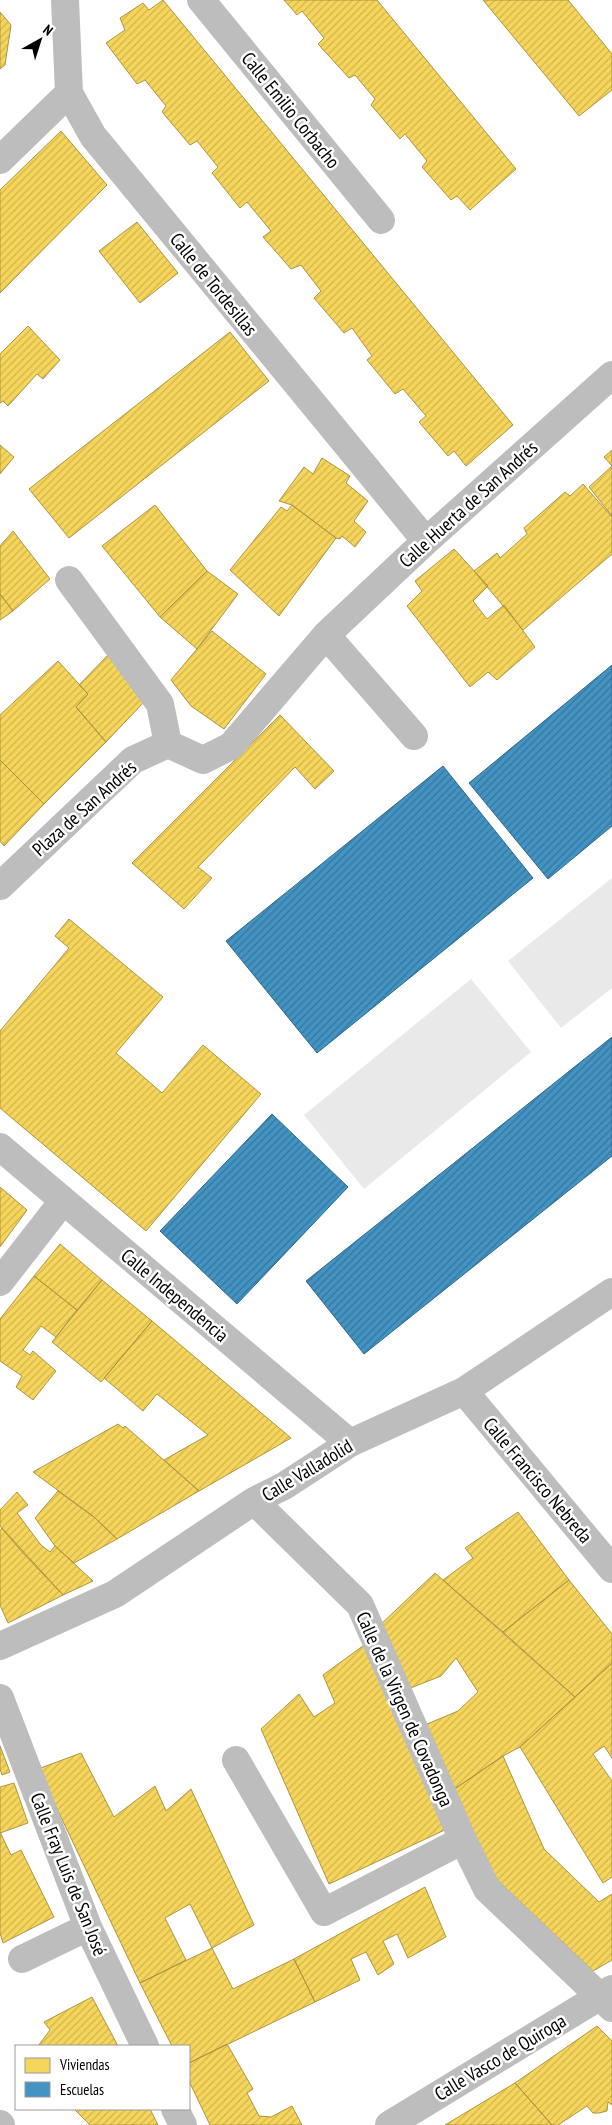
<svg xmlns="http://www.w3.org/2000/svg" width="612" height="2125" font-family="'PT Sans Narrow',sans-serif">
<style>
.pitch{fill:#e9e9e9}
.homes{fill:url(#homes-hatch);stroke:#ac9540}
.schools{fill:url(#schools-hatch);stroke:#2f6788}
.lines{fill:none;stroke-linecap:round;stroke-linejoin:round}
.minor{stroke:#bdbdbd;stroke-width:28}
.highway{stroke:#bdbdbd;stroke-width:28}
.labels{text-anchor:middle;stroke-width:5;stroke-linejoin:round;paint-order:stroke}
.street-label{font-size:19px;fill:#000;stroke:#fff}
</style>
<defs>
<pattern id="homes-hatch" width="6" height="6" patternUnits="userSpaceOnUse" patternTransform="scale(1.25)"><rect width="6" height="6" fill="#f6d55c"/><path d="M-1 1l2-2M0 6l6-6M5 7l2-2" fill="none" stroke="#d1b54e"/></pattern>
<pattern id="schools-hatch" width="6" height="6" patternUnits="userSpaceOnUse" patternTransform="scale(1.25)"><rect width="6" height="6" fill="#4393c3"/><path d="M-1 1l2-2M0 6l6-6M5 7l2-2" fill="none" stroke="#36769c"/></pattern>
</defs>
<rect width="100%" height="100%" fill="#fff"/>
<!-- pitch -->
<path class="pitch" d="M612 878V988L561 1028 508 961Z
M471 979 531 1052 364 1189 304 1115Z"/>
<!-- homes -->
<path class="homes" d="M163 0 513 425 466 466 454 451 448 456 419 422 426 416 403 389 395 394 367 360 372 356 352 328 344 333 314 298 321 291 301 265 291 269 263 237 271 231 247 202 240 208 212 173 218 167 197 141 190 145 162 112 166 106 145 80 137 84 106 43 125 30 120 18 143 3 149 10Z
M284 0H377L516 169 470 210 457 196 451 200 422 167 427 161 405 134 400 139 371 105 375 99 355 75 349 78 318 44 324 38 302 11 297 15Z
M483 0H568L612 54V90L579 116Z
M0 12 11 25 5 65 0 69Z
M61 131 107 185 0 293V190Z
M137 222 178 273 140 303 99 251Z
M28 326 60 360 43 379 37 374 8 406 3 401 0 403V354Z
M230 332 269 381 69 538 29 489Z
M0 445 14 457 0 474Z
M612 450V466L604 457Z
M322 458 350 476 346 483 368 501 354 521 366 532 355 547 342 536 340 539 336 538 292 505 279 501 304 467 313 474Z
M612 466V516L589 487Z
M583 484 612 517V554L523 630 474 571 497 553 500 558 527 534 524 528 565 492 570 496Z
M155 505 207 571 160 617 102 546Z
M292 505 336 538 279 616 230 570 281 507 287 511Z
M13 531 50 579 13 611 0 594V546Z
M454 549 488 586 473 601 487 619 504 605 535 647 497 680 488 672 470 687 407 606 422 591 415 581Z
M207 571 238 594 197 649 160 617Z
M0 594 13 611 0 620Z
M212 631 266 674 224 729 191 706 171 680Z
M110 653 144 702 106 742 76 707 88 694 79 685Z
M58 661 88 694 76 707 106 742 44 804 0 760V715Z
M280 715 334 771 315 789 295 767 198 867 212 878 184 909 132 863Z
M0 760 44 804 4 846 0 841Z
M69 919 163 997 116 1053 162 1093 203 1045 261 1094 146 1231 0 1108V1031L69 948 55 936Z
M0 1187 27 1210 0 1247Z
M60 1244 102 1280 77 1310 34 1276Z
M34 1276 77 1310 56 1337 41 1326 23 1350 30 1355 33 1351 56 1371 33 1400 16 1387 22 1376 0 1361V1319Z
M102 1280 152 1321 101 1382 52 1342Z
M152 1321 291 1438 199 1491 164 1460 208 1435 157 1394 143 1411 104 1378Z
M118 1424 123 1428 125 1426 199 1491 117 1539 94 1517 33 1472Z
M58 1491 94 1517 117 1539 74 1563 55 1546 35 1518Z
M17 1492 28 1505 17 1513 41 1545 50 1552 55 1546 93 1581 63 1595 23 1553 0 1526V1510Z
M518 1512 569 1580 503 1632 443 1580 473 1558 465 1548Z
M2 1528 63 1595 8 1623 0 1605V1531Z
M435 1573 575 1697 520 1747 503 1756 453 1790 420 1727 458 1711 478 1692 456 1658 441 1676 408 1689 379 1626Z
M569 1580 612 1634V1663L575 1697 503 1632Z
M367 1643 449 1828 329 1884 261 1729 299 1694 314 1717 335 1703 323 1675Z
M612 1663V1758L604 1746 593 1754 612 1781V1877L603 1883 520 1747Z
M0 1746 10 1772 2 1775 0 1769Z
M81 1753 114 1817 155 1786 166 1811 191 1789 254 1925 212 1948 190 1904 165 1918 186 1960 140 1983 38 1769Z
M503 1756 544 1849 599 1902 612 1894V1960L593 1971 489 1872 453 1790Z
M14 1783 28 1823 0 1833V1787Z
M0 1832 11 1855 21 1850 54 1917 3 1943 0 1933Z
M425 1887 446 1937 408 1958 397 1934 383 1941 394 1964 378 1975 366 1952 351 1959 360 1980 315 2002 294 1959Z
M212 1948 233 1989 294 1959 315 2002 189 2063V2046H172L140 1983Z
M92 1997 118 2046H38L50 2030 44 2022Z
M597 2026 612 2041V2105L608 2102 607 2111 599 2113H593L587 2106 558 2125H552L515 2083Z
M227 2044 253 2089 247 2093 259 2116 271 2117 292 2106 302 2125H210L189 2081V2063Z
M515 2083 552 2125H445Z
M74 2109H150L158 2125H90Z"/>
<!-- schools -->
<path class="schools" d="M612 665V826L548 879 469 783Z
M443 766 533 878 317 1053 226 941Z
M612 1037V1156L364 1354 306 1281Z
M272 1114 348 1187 237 1304 160 1231Z"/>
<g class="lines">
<!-- minor -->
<path class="minor" d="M65 0 69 93 93 136 426 541
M201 0 381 220
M0 160 69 93
M69 580 160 704 168 744
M326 635 414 736
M0 886 133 760 168 744 203 760 231 746 326 635 426 541 612 375
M0 1147 350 1443
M0 1282 63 1201
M464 1391 612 1569
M254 1501 360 1605 463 1840 487 1889 612 2008
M0 1646 115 1594 254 1501 284 1486 350 1443 464 1391 612 1292
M0 1698 88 1927 145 2046
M236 1760 324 1912 463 1840
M22 1959 88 1927
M175 2109 183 2125
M389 2125 612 1989"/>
<!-- highway -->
<path class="highway" d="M0 2124 1 2125"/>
</g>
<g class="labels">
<!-- street labels -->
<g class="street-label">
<text transform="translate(291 110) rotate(51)" y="7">Calle Emilio Corbacho</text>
<text transform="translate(214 284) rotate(51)" y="7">Calle de Tordesillas</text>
<text transform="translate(468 504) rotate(-42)" y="7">Calle Huerta de San Andrés</text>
<text transform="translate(84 808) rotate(-42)" y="7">Plaza de San Andrés</text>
<text transform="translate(175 1295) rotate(40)" y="7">Calle Independencia</text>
<text transform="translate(307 1470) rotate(-31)" y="7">Calle Valladolid</text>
<text transform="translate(538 1480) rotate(50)" y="7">Calle Francisco Nebreda</text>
<text transform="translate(405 1709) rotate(66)" y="7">Calle de la Virgen de Covadonga</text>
<text transform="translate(69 1874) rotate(68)" y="7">Calle Fray Luis de San José</text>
<text transform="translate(500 2057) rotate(-31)" y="7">Calle Vasco de Quiroga</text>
</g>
</g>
<!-- legend -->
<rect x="15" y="2045" width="175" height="65" fill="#ffffff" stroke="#999999"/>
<rect x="25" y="2058" width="25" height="15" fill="#f6d55c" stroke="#999999"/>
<text x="60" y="2070" font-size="15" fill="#000000">Viviendas</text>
<rect x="25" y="2082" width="25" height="15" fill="#4393c3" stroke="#999999"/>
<text x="60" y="2095" font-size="15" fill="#000000">Escuelas</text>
<!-- north arrow -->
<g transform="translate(40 40) rotate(39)" stroke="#ffffff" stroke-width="4" paint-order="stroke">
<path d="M0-4L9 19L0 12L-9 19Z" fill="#000000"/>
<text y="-8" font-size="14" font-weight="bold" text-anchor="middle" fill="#000000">N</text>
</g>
</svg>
